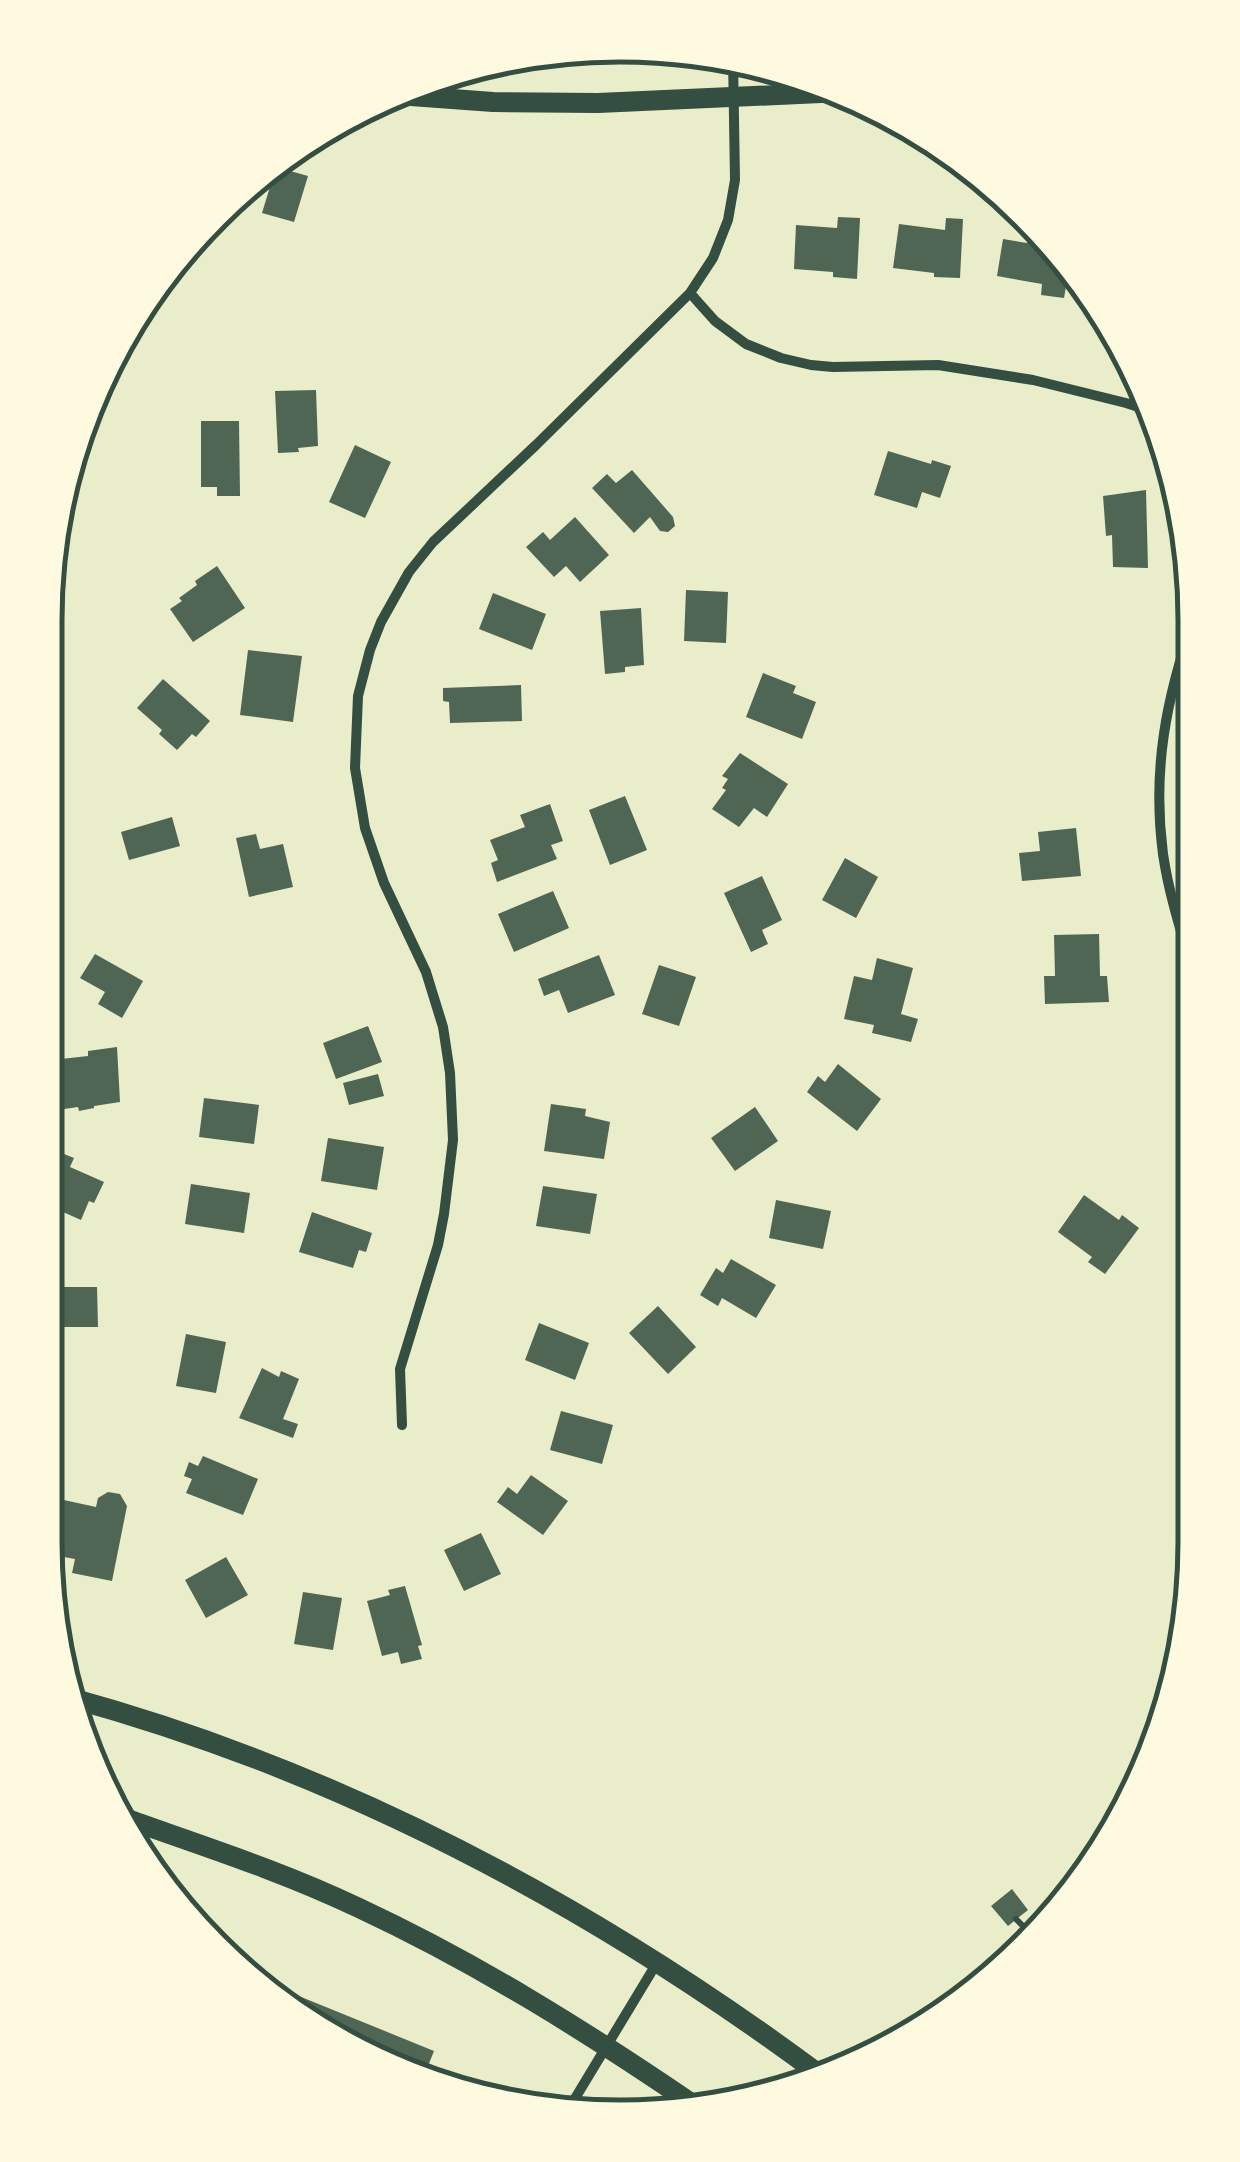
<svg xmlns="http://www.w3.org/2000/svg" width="1240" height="2162" font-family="Roboto,sans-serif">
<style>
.building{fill:#4f6655}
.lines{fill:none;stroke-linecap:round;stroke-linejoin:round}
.path{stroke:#344e41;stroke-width:6}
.minor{stroke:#344e41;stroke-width:10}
.secondary{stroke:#344e41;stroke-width:20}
.rim{fill:none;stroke:#344e41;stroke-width:5}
</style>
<rect width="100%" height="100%" fill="#e9edc9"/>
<!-- building -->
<path class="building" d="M276 167 308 176 294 222 262 213Z
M838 217 860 218 857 279 833 277V272L794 269 796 225 837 228Z
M946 218 963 219 960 278 934 277V273L893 268 899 224 945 230Z
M1030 225 1037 226 1052 246 1049 260 1064 263 1069 269 1064 298 1041 295 1042 284 997 276 1003 239 1027 243Z
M316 390 318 446 298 448 299 452 278 453 275 391Z
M201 421H239L240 496H217V487H201Z
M355 445 391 462 365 518 329 502Z
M888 451 931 464 932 460 951 466 940 498 922 492 917 508 874 495Z
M632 470 673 517 675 526 668 532 660 531 650 517 634 533 592 488 607 474 616 483Z
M1146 490 1148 568 1113 567 1112 535 1106 536 1103 496Z
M575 517 609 555 580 582 566 566 554 577 526 547 543 532 550 540Z
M217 566 245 608 193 642 170 609 182 601 179 598 197 585 195 581Z
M686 590 728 592 726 643 684 641Z
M493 593 546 614 532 650 479 629Z
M641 608 644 665 625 667V672L605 674 600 611Z
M248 650 302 656 293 722 240 715Z
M763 673 796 686 793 693 816 702 802 739 746 717Z
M163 679 210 721 196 737 192 734 177 750 159 734 162 730 137 708Z
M521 685 522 721 450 723 449 702 443 701V688Z
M740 753 788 784 767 817 754 808 739 827 712 809 726 790 722 788 728 779 722 776Z
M625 796 647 850 610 865 589 810Z
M550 804 563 841 551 845 557 859 497 882 491 863 498 860 490 840 525 827 520 815Z
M172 817 180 846 129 860 121 832Z
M1076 828 1081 876 1022 881 1019 853 1040 851 1038 832Z
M256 834 260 849 283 844 293 887 249 897 236 838Z
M845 858 878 877 856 918 822 900Z
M762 876 782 920 762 930 768 944 751 952 724 893Z
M553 891 569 928 514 952 498 914Z
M1099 934 1100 976H1107L1109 1002 1045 1004 1044 976H1055L1054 935Z
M95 954 143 981 122 1018 98 1004 105 992 80 978Z
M599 955 615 995 568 1013 559 990 544 996 538 979Z
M877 958 913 968 901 1014 918 1019 911 1042 872 1033 874 1025 844 1019 854 976 872 980Z
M659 965 696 977 679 1026 642 1014Z
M368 1026 382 1062 336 1079 323 1043Z
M117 1047 120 1102 94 1106V1108L79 1111 78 1107 57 1110 52 1060 88 1056V1051Z
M838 1064 881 1099 857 1131 807 1092 818 1076 825 1082Z
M378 1074 384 1096 349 1105 343 1083Z
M204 1098 259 1105 254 1144 199 1137Z
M551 1104 586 1109 585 1116 610 1122 604 1159 544 1151Z
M755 1107 778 1141 735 1171 711 1138Z
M328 1138 384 1147 377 1190 321 1181Z
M54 1150 74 1158 70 1167 104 1182 94 1203 89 1201 81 1220 45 1204 46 1165 48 1166Z
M191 1184 250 1193 244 1233 185 1224Z
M543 1186 597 1194 590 1234 536 1226Z
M1084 1195 1119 1220 1122 1215 1139 1228 1105 1274 1088 1262 1092 1257 1058 1232Z
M776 1200 831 1211 823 1249 769 1238Z
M312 1212 372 1233 366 1252 359 1250 353 1268 299 1252Z
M731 1259 776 1285 756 1318 722 1298 718 1306 700 1295 716 1268 723 1273Z
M1194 1268V1312H1191L1187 1269Z
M45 1287H97L98 1327H63L64 1330 51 1331V1326H45Z
M658 1306 696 1347 668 1374 629 1333Z
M539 1323 589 1343 575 1380 525 1360Z
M186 1334 226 1342 216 1393 176 1386Z
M262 1368 279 1377 281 1371 299 1379 283 1419 298 1424 293 1438 239 1418Z
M561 1411 613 1425 602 1464 550 1450Z
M203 1456 258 1479 243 1515 186 1493 192 1479 184 1476 189 1462 198 1466Z
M531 1475 568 1501 543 1535 497 1502 508 1487 517 1494Z
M108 1492 120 1494 127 1506 112 1581 72 1573 75 1559 47 1554 45 1542V1523L50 1497 96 1507 98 1498Z
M481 1533 501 1574 464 1591 444 1550Z
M1188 1537 1194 1539V1579L1178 1575Z
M226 1557 248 1595 206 1618 185 1580Z
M405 1586 422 1645 418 1646 422 1659 401 1664 398 1652 382 1656 367 1601 390 1595 388 1590Z
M303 1592 342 1598 333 1650 294 1644Z
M1012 1889 1028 1910 1008 1926 991 1906Z
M257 1979 434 2051 424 2076 300 2020Z"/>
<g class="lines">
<!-- path -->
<path class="path" d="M1016 1919 1030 1933
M971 1978 1023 1936 1031 1933"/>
<!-- minor -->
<path class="minor" d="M690 293 715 321 746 344 781 358 811 365 833 367 938 365 1033 380 1126 403 1154 412
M1194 618C1166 698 1152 770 1163 854 1169 895 1182 935 1194 975
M402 1425 400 1369 438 1245 444 1214 453 1140 450 1073 443 1027 426 972 384 883 365 828 355 768 358 696 370 650 381 622 409 572 433 542 536 445 690 293 713 258 728 220 735 180 733 57
M568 2110 658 1961"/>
<!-- secondary -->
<path class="secondary" d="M411 96 493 102 598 103 821 93
M71 1698C344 1773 596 1908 823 2077
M124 1818C203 1846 284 1872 359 1908 477 1963 587 2032 694 2105"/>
</g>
<!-- crop -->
<path d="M0 0H1240V2162H0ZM620 62H620A558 558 0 0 1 1178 620V1542A558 558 0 0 1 620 2100H620A558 558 0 0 1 62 1542V620A558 558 0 0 1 620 62Z" fill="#fefae0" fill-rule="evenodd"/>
<path class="rim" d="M620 62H620A558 558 0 0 1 1178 620V1542A558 558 0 0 1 620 2100H620A558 558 0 0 1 62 1542V620A558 558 0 0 1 620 62Z"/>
</svg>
